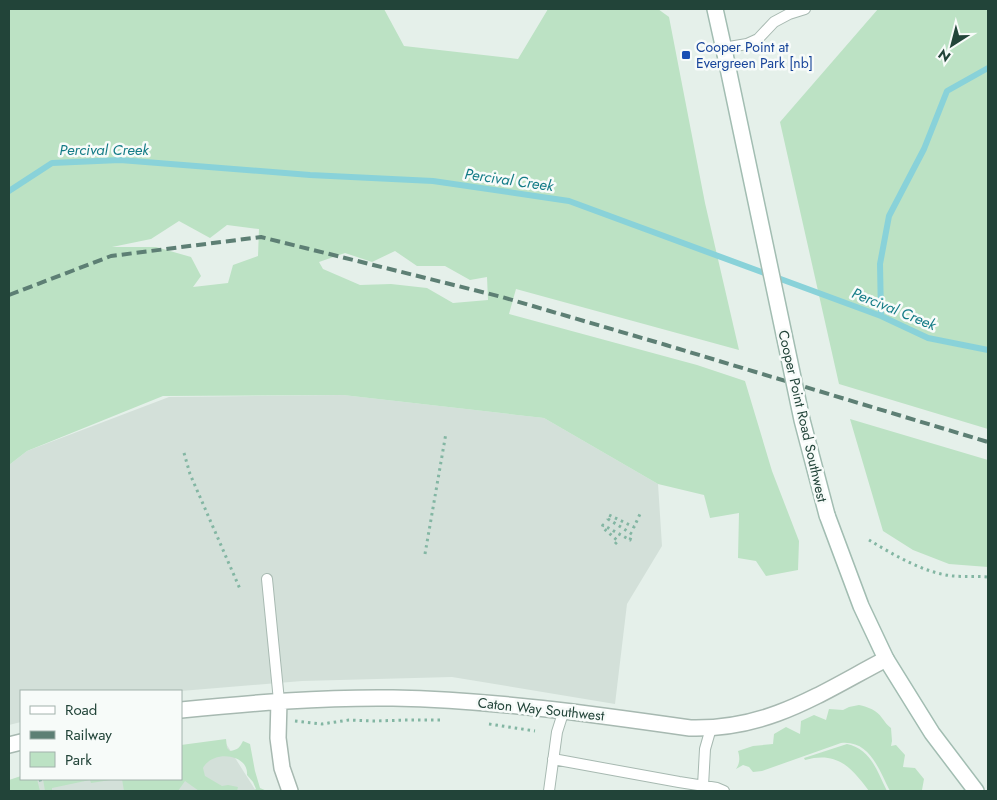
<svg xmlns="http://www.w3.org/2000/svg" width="997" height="800" font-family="Jost,sans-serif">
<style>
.built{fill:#d3e0d9}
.green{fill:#bce2c4;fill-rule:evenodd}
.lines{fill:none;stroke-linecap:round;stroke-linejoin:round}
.stream{stroke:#89d2d9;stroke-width:6}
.lane-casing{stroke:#a7b9b1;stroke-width:12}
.street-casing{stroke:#a7b9b1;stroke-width:18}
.secondary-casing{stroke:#a2bdb2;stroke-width:18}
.path{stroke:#83b6a3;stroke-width:3;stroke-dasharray:2.5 4;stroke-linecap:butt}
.lane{stroke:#fff;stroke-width:10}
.street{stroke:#fff;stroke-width:15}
.secondary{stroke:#fff;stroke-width:15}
.rail{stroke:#5d7f74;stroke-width:4;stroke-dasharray:10 5;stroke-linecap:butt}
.secondary-bridge-casing{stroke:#a2bdb2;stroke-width:18;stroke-linecap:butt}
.secondary-bridge{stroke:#fff;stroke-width:15}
.transit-dot{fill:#1a4fb4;stroke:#f7fbf9;stroke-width:2}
.labels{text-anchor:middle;stroke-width:5;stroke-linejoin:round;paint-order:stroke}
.transit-label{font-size:14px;fill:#164399;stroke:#f7fbf9;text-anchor:start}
.street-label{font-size:14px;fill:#224439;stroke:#f7fbf9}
.water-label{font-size:15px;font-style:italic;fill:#147c87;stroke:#f7fbf9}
</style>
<rect width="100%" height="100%" fill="#e5f0ea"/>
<!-- built -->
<path class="built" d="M343 395 544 418 658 484 662 546 627 604 615 704 452 677 302 681 181 691H21V722L9 725V465L27 451 169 397Z
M225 742 256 791H9L21 779H181Z"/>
<!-- green -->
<path class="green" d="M9 9H384L404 46 518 59 548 9H658L669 17 705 203 739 350 516 289 509 314 697 365 745 381 772 471 799 541 798 570 766 576 756 561 738 558 739 513 710 518 704 495 658 484 544 418 343 395 163 396 27 451 9 465ZM179 221 210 238 227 225 259 229 258 256 233 265 228 283 193 287 201 276 191 257 156 247H112L151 239ZM395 251 417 266H445L470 280 487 277 488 300 453 303 427 288 391 284 360 285 323 269 319 262 345 253 372 262Z
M878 9H988V429L839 384 780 122Z
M850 419 988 460V567L949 564 913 550 883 531Z
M859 705C868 707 877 710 882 718 885 722 887 725 891 728L892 741 891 746 896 745 905 755 903 767 915 768 924 779 922 790 928 791H890C879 770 870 740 841 743L762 771 753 772 749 767 743 765 736 769C740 763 740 758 738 751L753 746 773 744 774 734 786 727 800 734 801 721 814 715 826 720 829 709 843 710 849 707Z
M226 739 227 748 230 751C238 750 240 747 243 741L250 744 255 771 260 788 267 791H253L256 789 253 782 247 775C249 754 213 749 203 768L205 776 222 786 228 785 238 787 237 791H199L185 781 178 791H124L122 779H181V745Z
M847 744C871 749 877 771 887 791H869C851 767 837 751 805 760L804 758Z
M21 776V779H37L40 791H9V780Z
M43 779H117L91 783 90 780 52 788V791H45Z"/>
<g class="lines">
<!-- stream -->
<path class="stream" d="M9 191 52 163 120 160 310 175 433 181 569 201 881 316 928 338 988 350
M881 316 880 264 889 216 924 149 947 91 988 68"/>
<defs>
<path id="lane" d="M723 48 747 44 758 39 774 22 789 14 805 9
M267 579 279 701
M553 759 679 782 717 788 724 791
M703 786 705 749 711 728
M549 791 557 732 564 710"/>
<path id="street" d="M279 701 278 738 282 768 290 791
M181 710C252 703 322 697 393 698 493 700 592 714 690 728 769 730 819 694 886 659
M9 745 21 742"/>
<path id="secondary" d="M715 9 725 54
M827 515 861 606 886 659 932 733 976 791"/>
</defs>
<!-- lane casing -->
<use href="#lane" class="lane-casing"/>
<!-- street casing -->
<use href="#street" class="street-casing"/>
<!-- secondary casing -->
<use href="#secondary" class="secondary-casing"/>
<!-- path -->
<path class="path" d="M184 453 190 474 240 589
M869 540C894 555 924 573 953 576 965 577 977 576 988 577
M615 544 618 541 602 527 603 525 630 540 632 534 608 519 609 515 634 527 640 514
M425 554 446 433
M295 721 322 724 349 720 375 721 407 720H443
M489 724 535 731
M40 779 41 783"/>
<!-- lane -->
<use href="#lane" class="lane"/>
<!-- street -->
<use href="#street" class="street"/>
<!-- secondary -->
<use href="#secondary" class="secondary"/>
<!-- rail -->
<path class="rail" d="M9 295 111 256 261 237 502 297 666 345 988 442"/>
<defs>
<path id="secondary-bridge" d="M725 54 802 420 827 515"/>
</defs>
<!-- secondary-bridge casing -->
<use href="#secondary-bridge" class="secondary-bridge-casing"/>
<!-- secondary-bridge -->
<use href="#secondary-bridge" class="secondary-bridge"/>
</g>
<!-- markers -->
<rect class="transit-dot" x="681" y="50" width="10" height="10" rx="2.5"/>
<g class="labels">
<!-- transit labels -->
<g class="transit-label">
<text x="696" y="52">Cooper Point at<tspan x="696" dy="16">Evergreen Park [nb]</tspan></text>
</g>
<!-- street labels -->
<g class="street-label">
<text transform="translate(803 416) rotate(77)" y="5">Cooper Point Road Southwest</text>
<text transform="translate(541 709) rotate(6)" y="5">Caton Way Southwest</text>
</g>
<!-- water labels -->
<g class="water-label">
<text x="104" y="155">Percival Creek</text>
<text transform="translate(509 180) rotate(8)" y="5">Percival Creek</text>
<text transform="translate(894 309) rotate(22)" y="5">Percival Creek</text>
</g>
</g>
<!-- border -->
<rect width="997" height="800" fill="none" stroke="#224439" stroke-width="20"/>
<!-- legend -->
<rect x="20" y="690" width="162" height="90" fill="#f7fbf9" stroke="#a2b2ac"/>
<rect x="30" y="706" width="25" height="8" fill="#ffffff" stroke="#a2b2ac"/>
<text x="65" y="715" font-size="15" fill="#224439">Road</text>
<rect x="30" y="731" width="25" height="8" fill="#5d7f74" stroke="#a2b2ac"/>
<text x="65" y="740" font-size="15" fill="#224439">Railway</text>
<rect x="30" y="752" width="25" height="15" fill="#bce2c4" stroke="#a2b2ac"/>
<text x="65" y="765" font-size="15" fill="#224439">Park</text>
<!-- north arrow -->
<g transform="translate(952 45) rotate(216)" stroke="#f7fbf9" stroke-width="4" paint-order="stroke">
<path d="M0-4L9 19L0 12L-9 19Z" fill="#224439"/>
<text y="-8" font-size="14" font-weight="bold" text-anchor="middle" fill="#224439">N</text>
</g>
</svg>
